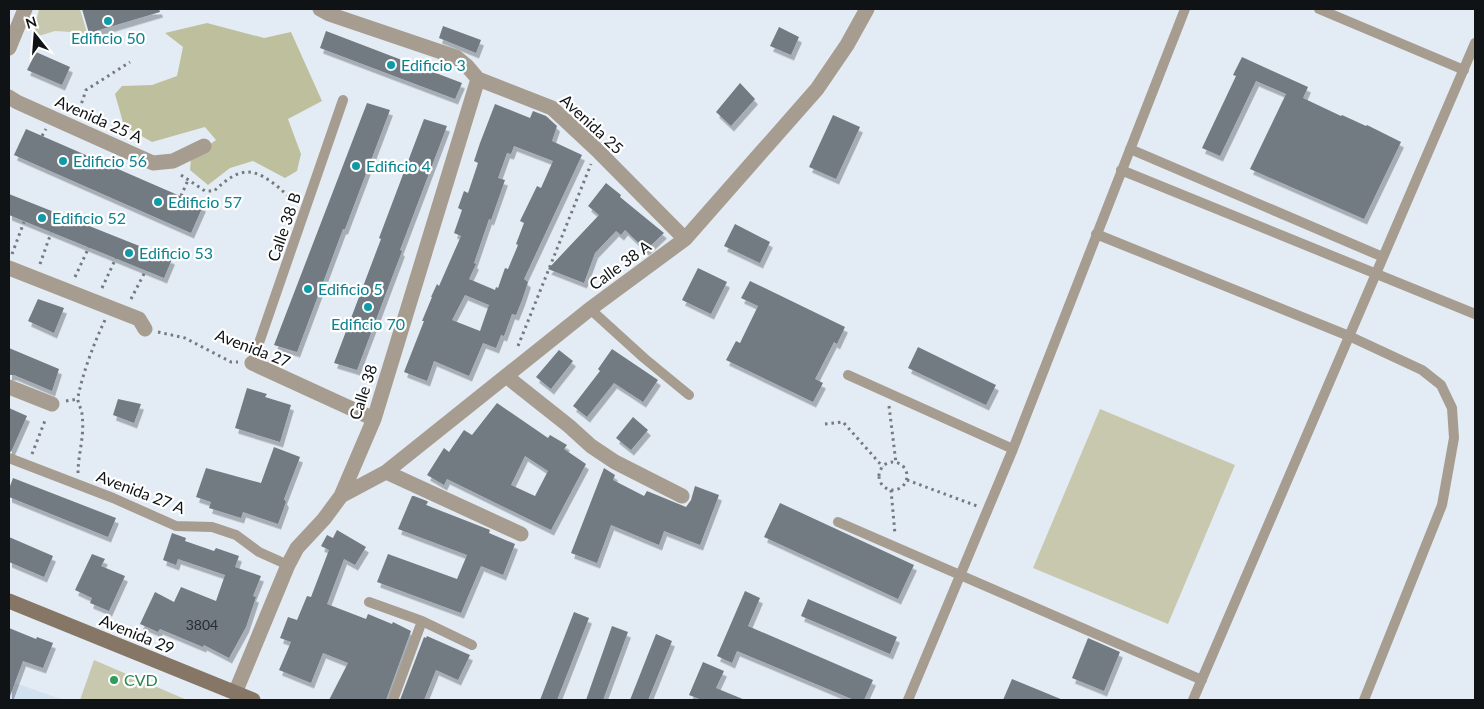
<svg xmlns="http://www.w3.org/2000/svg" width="1484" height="709" font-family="Lato,sans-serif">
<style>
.built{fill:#d2e1ef}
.green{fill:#c7c8ae}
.forest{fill:#bec09d}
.building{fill:#727a82;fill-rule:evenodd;filter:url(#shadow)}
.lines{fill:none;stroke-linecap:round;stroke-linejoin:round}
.path{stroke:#747a7f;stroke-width:3;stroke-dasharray:2.5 4;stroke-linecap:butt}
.lane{stroke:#a79c90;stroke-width:10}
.street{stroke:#a79c90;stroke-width:15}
.secondary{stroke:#867665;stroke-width:15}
.culture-dot{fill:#0f9aa8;stroke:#fff;stroke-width:2}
.leisure-dot{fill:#2e9e5b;stroke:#fff;stroke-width:2}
.labels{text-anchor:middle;stroke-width:4.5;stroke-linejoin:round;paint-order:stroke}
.number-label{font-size:14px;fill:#282d31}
.culture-label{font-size:16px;fill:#0d838f;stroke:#fff;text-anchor:start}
.street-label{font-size:16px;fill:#101316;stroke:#fff}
.leisure-label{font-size:16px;fill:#27864d;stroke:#fff;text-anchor:start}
</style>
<defs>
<filter id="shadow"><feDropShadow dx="3" dy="5.5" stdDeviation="0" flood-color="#0004"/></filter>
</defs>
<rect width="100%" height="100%" fill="#e3ecf5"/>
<!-- built -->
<path class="built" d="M9 681 64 700H9Z"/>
<!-- green -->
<path class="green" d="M39 9H80L87 33 55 31 32 38Z
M1100 409 1235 465 1168 624 1033 568Z
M94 660 187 700H80Z"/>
<!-- forest -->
<path class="forest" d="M207 23 264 38 291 32 322 101 288 119 301 154 297 171 285 178 253 161 230 168 208 185 190 170 191 158 216 140 205 127 152 142 124 126 115 94 122 86 152 85 177 76 183 47 165 33Z"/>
<!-- building -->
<path class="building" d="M82 9H159L160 12 89 33Z
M443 26 481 40 476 53 439 38Z
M779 27 799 37 791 55 770 46Z
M326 31 462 83 455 99 320 48Z
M36 52 70 67 62 85 27 70Z
M1242 57 1308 87 1303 98 1341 116 1342 115 1366 126 1367 125 1401 142 1364 219 1250 169 1286 94 1256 81 1220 156 1202 148 1236 76 1233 75Z
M740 83 755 99 731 126 716 112Z
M367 103 390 110 345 229H343L297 352 274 345Z
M495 104 530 118 533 111 546 116 557 126 552 141 582 155 524 279 528 282 522 300 516 315 512 314 504 336 501 335 496 348 483 343 469 376 434 361 427 381 404 372 424 321H422L432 297H431L437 284 439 286 461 236 454 233 462 210 458 208 464 191 468 193 478 163 474 161 480 143ZM514 146 553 161 541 188 537 186 520 221 524 223 516 244 518 245 508 269 505 268 498 288 496 287 495 290 469 279 476 264 474 263 489 219 491 220 505 180 498 178 507 153 511 154ZM465 295 489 305 480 331 452 320Z
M833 115 860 127 836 179 809 167Z
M424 119 447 126 400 250 402 251 357 370 334 363 381 239 379 238Z
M26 129 203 206 191 233 14 155Z
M606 183 621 195 620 197 664 233 646 250 625 230 621 235 616 231 595 253 584 283 548 269 599 215 588 206Z
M9 194 172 259 164 278 9 215Z
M735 224 770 242 760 263 724 246Z
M698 268 727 282 711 314 682 300Z
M750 281 845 327 837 344 834 342 815 379 823 383 813 402 726 360 736 341 740 343 758 306 741 298Z
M38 299 64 308 54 333 28 321Z
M918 347 996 385 986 405 908 368Z
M9 348 59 369 52 391 14 375H9Z
M612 349 658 380 643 402 614 383 587 417 573 406 600 371 598 369Z
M559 350 573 361 551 389 536 377Z
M247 388 267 394 265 397 291 405 280 442 235 428Z
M118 399 141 404 134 423 113 415Z
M497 403 548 438 550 435 567 445 564 449 586 464 551 530 447 479 444 485 427 475 444 448 449 452 464 430 472 435ZM525 456 548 471 535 496 511 485Z
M9 408 27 416 11 452 9 451Z
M633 417 648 430 631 450 616 438Z
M274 447 300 457 284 499 286 502 278 524 243 512 241 518 209 508 211 502 196 497 206 468 261 483Z
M604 468 615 475 613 480 644 496 647 491 686 507 691 500 695 486 719 495 700 545 664 531 659 545 611 525 597 563 571 553Z
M13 478 116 518 108 537 9 497V489Z
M412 496H414L427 501 428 502 426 505 490 530 489 533 515 544 503 575 481 566 461 613 377 582 388 554 457 579 467 555 398 529Z
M780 503 914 565 898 599 764 537Z
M337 530 366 547 355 565 344 559 327 604 366 619 368 614 392 624 393 622 411 631 386 700H329L348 663 323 653 311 683 279 670 291 642 280 638 288 617 297 620 307 596 311 597 329 550 321 546 327 535 333 538Z
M172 533 186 538 185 541 214 551 216 548 239 556 235 567 261 576 253 596 256 597 246 627 229 658 204 645 203 647 160 629 158 632 140 624 155 592 174 602 181 587 216 601 225 575 178 559 176 565 163 560Z
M9 537 53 556 44 577 9 562Z
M92 554 105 559 101 566 125 576 109 611 90 603 92 598 75 590Z
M745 591 760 598 748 626 873 680 864 700H854L737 651 732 663 717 656Z
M808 599 897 637 890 654 801 616Z
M574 612 589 618 557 700H540Z
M612 626 628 632 603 700H586Z
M9 628 36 639 37 637 53 643 43 668 23 661 10 696H9Z
M656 634 672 641 648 700H630Z
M427 636 470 655 458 680 436 670 424 700H400L424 637 426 638Z
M1088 638 1120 652 1104 691 1072 678Z
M703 662 724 671 716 688 745 700H702L689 695Z
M1012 679 1063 700H1003Z"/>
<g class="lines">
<!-- path -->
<path class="path" d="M82 116 81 105 86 90 130 62
M42 136 46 129
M181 175 205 191H214C222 184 230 176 241 173 260 167 283 191 295 203
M181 196 188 180
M12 254 24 222
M40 264 51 233
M75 277 89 247
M102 288 116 258
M131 299 146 270
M158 332 185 338 231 362H238
M518 346 591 164
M66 401 78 399
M889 406 896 463
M825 424 843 422 883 467
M32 454 46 418
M879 476a14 14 0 1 1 28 0a14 14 0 1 1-28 0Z
M78 473C78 454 85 435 82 415 82 409 77 403 78 397 83 372 94 343 105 320
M907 480 977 506
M891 490 895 534"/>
<!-- lane -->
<path class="lane" d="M1319 9 1464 70
M1130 149 1383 257
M1121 170 1475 314
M1096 234 1349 336 1422 370 1441 385 1452 408 1454 438 1442 505 1364 700
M590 309 644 358 689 395
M252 363 343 100
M848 375 1013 449
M9 458 113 498 176 526 212 527 236 535 259 552 288 565
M838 522 1202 680
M369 602 422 621 472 645
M393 700 422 621
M908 700 1013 449 1185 9
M1193 700 1475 43"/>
<!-- street -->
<path class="street" d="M320 9 329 14 456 57 467 66 478 79 552 108 597 150 685 239
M9 48 25 9
M9 97 17 102 153 163 173 161 204 146
M9 268 139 319 145 329
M252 363 374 419
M506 376 569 426 591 446 615 462 682 496
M9 387 52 404
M386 472 521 534
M341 496 386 472 590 309 685 239 817 89 847 45 867 9
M235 693 288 565 297 548 324 519 341 496 374 419 478 79"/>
<!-- secondary -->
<path class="secondary" d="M9 601 253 700"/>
</g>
<!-- markers -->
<g class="culture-dot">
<circle cx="108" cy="21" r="5"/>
<circle cx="391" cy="65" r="5"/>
<circle cx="63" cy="161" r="5"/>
<circle cx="356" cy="166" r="5"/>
<circle cx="158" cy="202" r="5"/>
<circle cx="42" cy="218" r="5"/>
<circle cx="129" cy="253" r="5"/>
<circle cx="308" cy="289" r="5"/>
<circle cx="368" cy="307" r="5"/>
</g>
<circle class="leisure-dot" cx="114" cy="680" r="5"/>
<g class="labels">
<!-- number labels -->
<g class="number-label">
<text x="202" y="630">3804</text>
</g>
<!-- culture labels -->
<g class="culture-label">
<text x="108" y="44" text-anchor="middle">Edificio 50</text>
<text x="401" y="71">Edificio 3</text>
<text x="73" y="167">Edificio 56</text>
<text x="366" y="172">Edificio 4</text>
<text x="168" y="208">Edificio 57</text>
<text x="52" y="224">Edificio 52</text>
<text x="139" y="259">Edificio 53</text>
<text x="318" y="295">Edificio 5</text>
<text x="368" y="330" text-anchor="middle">Edificio 70</text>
</g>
<!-- street labels -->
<g class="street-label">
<text transform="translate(99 119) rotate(24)" y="6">Avenida 25 A</text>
<text transform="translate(592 124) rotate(43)" y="6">Avenida 25</text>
<text transform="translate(284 227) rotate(-71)" y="6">Calle 38 B</text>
<text transform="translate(620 265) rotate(-36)" y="6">Calle 38 A</text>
<text transform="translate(253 348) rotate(21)" y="6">Avenida 27</text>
<text transform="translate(363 392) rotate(-72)" y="6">Calle 38</text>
<text transform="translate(141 492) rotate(21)" y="6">Avenida 27 A</text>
<text transform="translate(137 634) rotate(22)" y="6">Avenida 29</text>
</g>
<!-- leisure labels -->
<g class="leisure-label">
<text x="124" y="686">CVD</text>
</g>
</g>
<!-- border -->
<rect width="1484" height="709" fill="none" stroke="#101316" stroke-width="20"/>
<!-- north arrow -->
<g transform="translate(35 35) rotate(343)" stroke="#ffffff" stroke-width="4" paint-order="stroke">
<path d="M0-4L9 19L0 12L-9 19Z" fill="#101316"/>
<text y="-8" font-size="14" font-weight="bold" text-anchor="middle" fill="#101316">N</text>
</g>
</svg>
